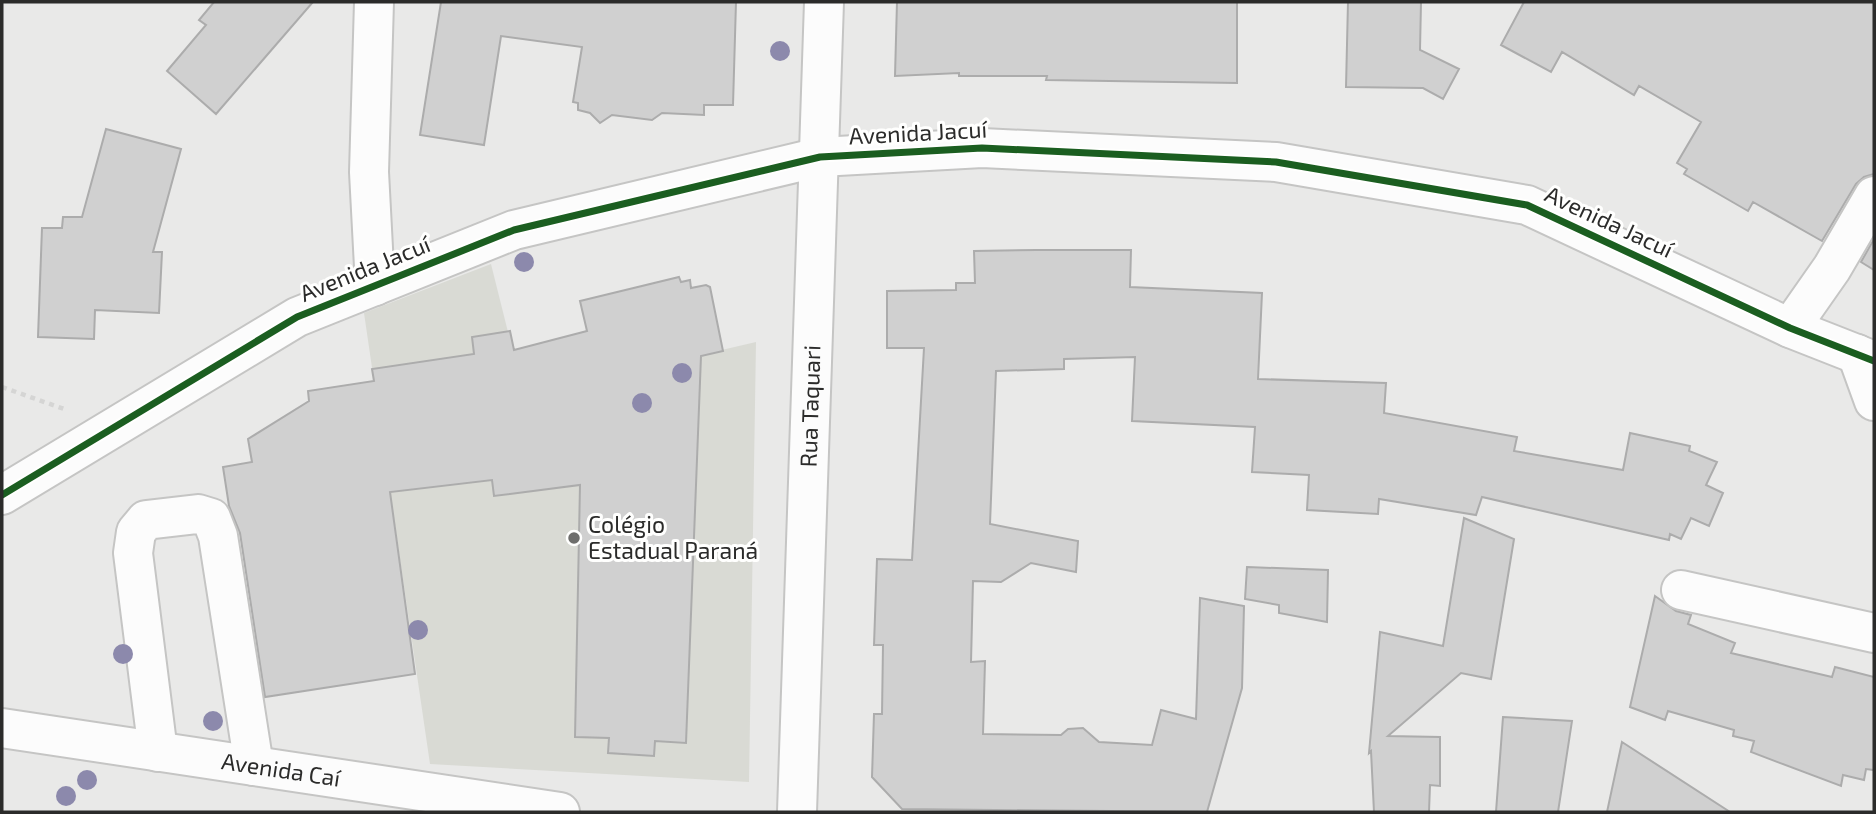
<svg xmlns="http://www.w3.org/2000/svg" width="1876" height="814" font-family="'Exo 2',sans-serif">
<style>
.built{fill:#d9dad4}
.building{fill:#d0d0d0;stroke:#acacac;stroke-width:2}
.lines{fill:none;stroke-linecap:round;stroke-linejoin:round}
.minor-casing{stroke:#c5c5c4;stroke-width:42}
.path{stroke:#d5d5d4;stroke-width:4.5;stroke-dasharray:5 5;stroke-linecap:butt}
.minor{stroke:#fcfcfc;stroke-width:38}
.cycleway-casing{stroke:#fffffe;stroke-width:11}
.cycleway{stroke:#1b5e20;stroke-width:7}
.tree{fill:#8c89ac}
.poi-dot{fill:#6e6e6c;stroke:#fffffe;stroke-width:2.5}
.labels{text-anchor:middle;stroke-width:6;stroke-linejoin:round;paint-order:stroke}
.street-label{font-size:23px;fill:#2b2b2a;stroke:#fffffe}
.poi-label{font-size:23px;fill:#2b2b2a;stroke:#fffffe;text-anchor:start}
</style>
<rect width="100%" height="100%" fill="#e9e9e8"/>
<!-- built -->
<path class="built" d="M491 264 524 396 756 342 749 782 430 764 364 313Z"/>
<!-- building -->
<path class="building" d="M214 2H313L216 114 167 71 206 25 199 20Z
M441 2H736L733 105H704V115L662 113 652 120 612 115 600 123 590 113 578 110V103L573 102 582 47 501 36 484 145 420 135Z
M897 2H1237V83L1046 80 1047 76H959V73L895 76Z
M1348 2H1421L1420 50 1459 69 1443 99 1423 88 1346 87Z
M1524 2H1874V174L1864 177 1856 184 1822 241 1753 202 1748 211 1684 174 1687 169 1677 163 1701 122 1639 86 1634 95 1562 52 1551 72 1501 45Z
M106 129 181 149 153 252H162L159 313 95 310 94 339 38 337 42 228H62L63 217H82Z
M1874 239V270L1861 262Z
M1036 250H1131L1130 287 1262 293 1258 379 1386 383 1384 413 1517 437 1514 451 1623 470 1630 433 1690 446 1689 451 1717 462 1706 485 1723 493 1709 526 1691 518 1681 539 1670 534 1669 540 1482 497 1476 515 1379 499 1378 514 1307 510 1309 475 1252 472 1255 427 1132 421 1135 357 1064 359V369L996 371 990 524 1078 541 1076 572 1031 563 1001 582 973 581 971 662 985 661 983 734 1061 735 1068 729 1083 728 1099 742 1152 745 1161 710 1196 719 1200 598 1244 606 1242 688 1207 812 902 809 872 777 874 714H882L883 645H874L877 559 912 560 924 348H887V291L956 290V283H975L974 251Z
M679 277 681 282 690 280 691 288 706 285 710 287 723 351 701 356 686 743 655 741 654 756 608 753 609 738 575 737 580 485 494 496 492 480 390 492 415 674 265 697 240 533 229 506 223 467 252 462 248 439 309 401 308 391 374 381 372 369 474 354 472 337 510 331 514 350 587 331 580 301Z
M1464 518 1514 539 1491 679 1461 673 1388 736 1440 737V786L1430 785 1429 812H1374L1371 751 1369 753 1380 632 1443 646Z
M1247 567 1328 570 1327 622 1279 613V605L1245 599Z
M1655 596 1676 611 1691 615 1688 624 1735 643 1731 653 1832 677 1835 667 1874 677V770L1866 769 1864 780 1843 775 1841 786 1751 752 1754 741 1733 736 1734 730 1668 711 1665 720 1630 707Z
M1503 717 1572 721 1558 812H1496Z
M1622 742 1730 812H1607Z"/>
<g class="lines">
<defs>
<g id="minor">
<path d="M374 2 369 172 375 286"/>
<path d="M1790 328 1832 268 1874 196"/>
<path d="M1857 354 1874 401"/>
<path d="M2 495 297 317 514 230 820 157 982 148 1276 162 1527 205 1790 328 1874 361"/>
<path d="M1681 590 1874 633"/>
<path id="s1" d="M2 728 560 812"/>
<path d="M158 752 133 553 136 532 146 520 198 514 211 518 218 536 254 766"/>
<path id="s2" d="M797 812 824 2"/>
</g>
</defs>
<!-- minor casing -->
<use href="#minor" class="minor-casing"/>
<!-- path -->
<path class="path" d="M2 387 67 410"/>
<!-- minor -->
<use href="#minor" class="minor"/>
<defs>
<path id="cycleway" d="M2 495 297 317 514 230 820 157 982 148 1276 162 1527 205 1790 328 1874 361"/>
</defs>
<!-- cycleway casing -->
<use href="#cycleway" class="cycleway-casing"/>
<!-- cycleway -->
<use href="#cycleway" class="cycleway"/>
</g>
<!-- trees -->
<g class="tree">
<circle cx="780" cy="51" r="10"/>
<circle cx="524" cy="262" r="10"/>
<circle cx="682" cy="373" r="10"/>
<circle cx="642" cy="403" r="10"/>
<circle cx="418" cy="630" r="10"/>
<circle cx="123" cy="654" r="10"/>
<circle cx="213" cy="721" r="10"/>
<circle cx="87" cy="780" r="10"/>
<circle cx="66" cy="796" r="10"/>
</g>
<!-- markers -->
<circle class="poi-dot" cx="574" cy="538" r="7"/>
<g class="labels">
<!-- street labels -->
<g class="street-label">
<text transform="translate(918 133) rotate(-3)" y="8">Avenida Jacuí</text>
<text transform="translate(1609 222) rotate(25)" y="8">Avenida Jacuí</text>
<text transform="translate(365 269) rotate(-22)" y="8">Avenida Jacuí</text>
<text dy="8" stroke="none"><textPath href="#s2" startOffset="406">Rua Taquari</textPath></text>
<text dy="8" stroke="none"><textPath href="#s1" startOffset="282">Avenida Caí</textPath></text>
</g>
<!-- poi labels -->
<g class="poi-label">
<text x="588" y="533">Colégio<tspan x="588" dy="26">Estadual Paraná</tspan></text>
</g>
</g>
<!-- border -->
<rect width="1876" height="814" fill="none" stroke="#2b2b2a" stroke-width="7"/>
</svg>
